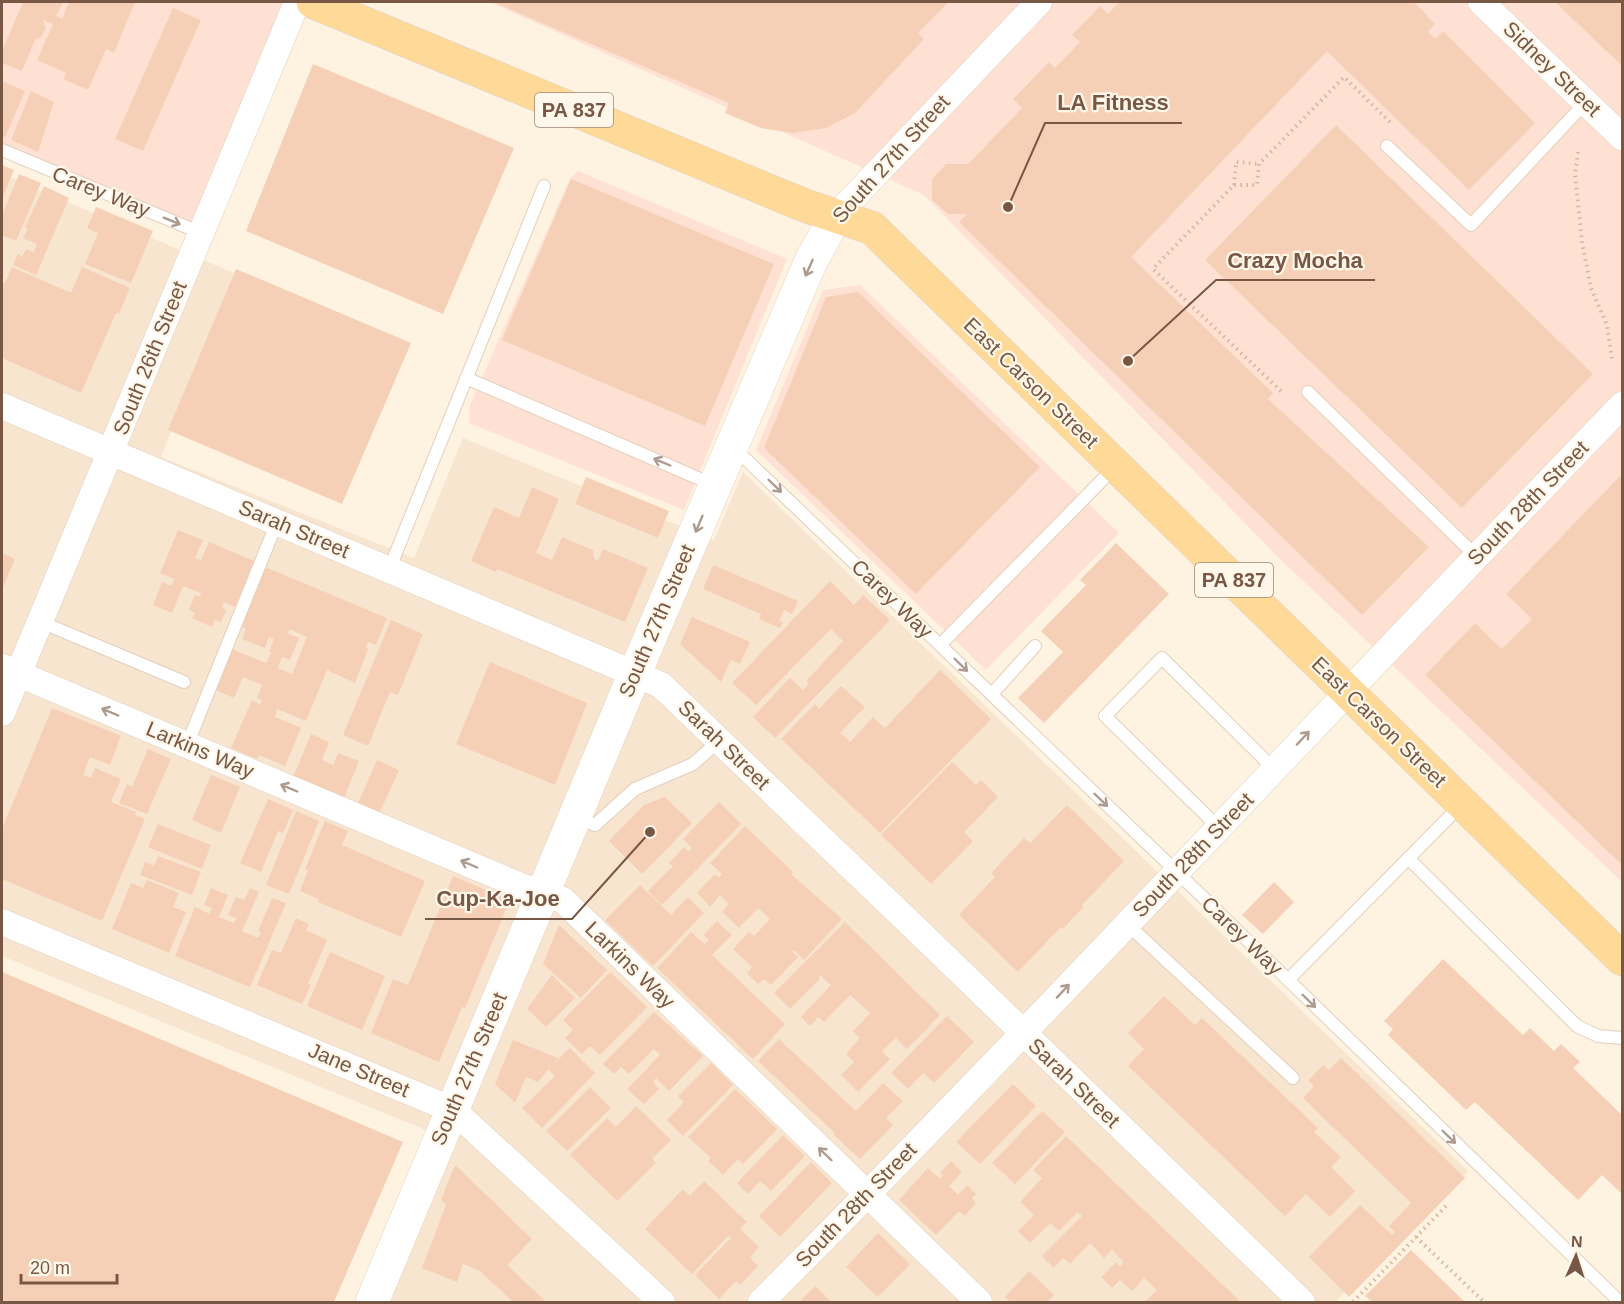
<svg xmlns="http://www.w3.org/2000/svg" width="1624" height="1304" font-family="Arial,sans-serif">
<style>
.residential{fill:#f7e5cf}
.commercial{fill:#ffe1d4}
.building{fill:#f6d0b6;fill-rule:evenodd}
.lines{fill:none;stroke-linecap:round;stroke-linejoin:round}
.lane-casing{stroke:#e3cfbc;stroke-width:14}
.street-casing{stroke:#e3cfbc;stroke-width:27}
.secondary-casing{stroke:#ebd2bb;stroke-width:34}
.primary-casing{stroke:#dcd4cf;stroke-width:34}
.path{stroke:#dbb399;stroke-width:4;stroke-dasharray:1.5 4.5;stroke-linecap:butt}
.lane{stroke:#fff;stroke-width:12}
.street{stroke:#fff;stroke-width:26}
.secondary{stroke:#fff;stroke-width:33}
.primary{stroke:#ffd997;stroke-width:33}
.oneway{stroke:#ae9b8f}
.labels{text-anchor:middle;stroke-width:4.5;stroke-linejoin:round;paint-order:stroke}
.shield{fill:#fff7e9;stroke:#a08876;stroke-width:1.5}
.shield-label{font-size:20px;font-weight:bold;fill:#785845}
.street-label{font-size:21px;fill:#785845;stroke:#fff7e9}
.leader{fill:none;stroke:#785845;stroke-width:2}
.callout-dot{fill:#785845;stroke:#fff7e9;stroke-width:2}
.callout-label{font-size:22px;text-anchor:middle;font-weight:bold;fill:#785845;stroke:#fff7e9;stroke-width:4.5;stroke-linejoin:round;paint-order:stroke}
</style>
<rect width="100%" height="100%" fill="#fef3e1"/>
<!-- residential -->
<path class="residential" d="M2 174 234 273 161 457 414 558 463 438 714 540 743 472 1468 1171 1335 1302H384L450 1140 2 956Z"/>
<!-- commercial -->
<path class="commercial" d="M2 2H301L200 237 2 153Z
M489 2H1622V882L1282 561 924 195Z
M578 171 787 259 684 510 469 423 470 405 570 178Z
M860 285 1119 533 986 670 756 450 823 290Z"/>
<!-- building -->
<path class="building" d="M23 2H63L56 16 62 19 69 2H135L114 53 106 49 88 90 63 79 66 73 37 60 53 24 43 20 46 28 41 37 35 40 22 71 2 63V51Z
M493 2H949L918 33 924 39 855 113 826 128 792 133 761 128 725 113 729 103Z
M1119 2H1414L1435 24 1428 31 1435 39 1443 31 1535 123 1469 190 1327 51 1131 257 1273 393 1268 399 1429 547 1362 615 959 222 967 214H948L932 200V179L946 164H968L1022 108 1013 99 1049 62 1055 68 1080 42 1072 35 1100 6 1108 14Z
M1555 2H1622V66Z
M173 8 201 20 143 151 115 139Z
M313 64 514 148 443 314 246 231Z
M2 81 25 91 5 138 2 136Z
M31 91 54 102 38 152 11 140Z
M1336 125 1593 374 1462 508 1205 260Z
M2 165 14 170 2 199Z
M19 174 41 183 16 241 2 235V215Z
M571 179 774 264 705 426 502 340Z
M44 186 69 198 36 275 13 265 18 254 22 257 26 249 34 252 37 244 23 238 28 229 25 228Z
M96 207 153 231 131 283 85 264 98 233 87 228Z
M12 267 71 293 82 267 130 288 119 314 116 313 81 393 2 358V282L5 283Z
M236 269 411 343 342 504 168 430Z
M858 292 1040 467 916 594 764 448 826 297Z
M1622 474V865L1425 675 1475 623 1502 649 1532 619 1506 594Z
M586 477 669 511 658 538 575 504Z
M532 487 559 499 536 553 552 560 562 537 593 550 594 559 598 561 603 549 648 568 625 622 497 569 496 572 471 561 494 507 519 518Z
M178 530 203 540 195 558 201 560 209 542 254 561 235 607 224 602 222 608 226 610 221 622 215 620 212 627 192 618 195 613 189 610 195 595 200 597 201 593 183 586 172 613 153 605 162 582 171 586 174 579 160 573Z
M1116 543 1169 594 1044 723 1018 698 1063 652 1041 631 1086 585 1080 580Z
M2 553 15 559 2 590Z
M713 565 798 601 792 614 784 610 779 621 783 622 780 628 759 619 761 614 703 589Z
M265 567 387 618 376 645 368 642 366 647 368 649 355 683 327 670 306 721 277 709 275 717 301 728 285 766 259 755 257 759 231 748 252 700 260 705 262 700 257 698 262 685 243 677 234 698 215 690 232 649 266 663 271 653 269 651 274 639 269 637 265 648 242 639 246 629 240 626ZM289 629 307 637 292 674 278 668 282 657 290 660 299 638 288 634Z
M830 581 854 605 863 595 890 620 775 738 753 717 790 678 803 690 809 683 806 681 843 641 831 629 756 705 732 683Z
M692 617 750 642 740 664 731 660 721 682 680 644Z
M391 620 423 634 398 695 390 692 368 746 343 735Z
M490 662 587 703 555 785 456 744Z
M940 670 991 719 880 833 781 739 815 704 819 709 841 686 865 707 840 733 850 742 873 717 885 728Z
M52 708 121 736 110 765 90 757 83 775 91 778 95 768 121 779 111 802 136 812 135 815 145 819 102 921 2 879V829Z
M311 734 329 742 322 760 333 765 338 753 359 761 344 798 293 777Z
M148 749 171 759 147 814 119 803 127 784 132 787Z
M377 760 399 770 380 812 358 803Z
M952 762 976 785 981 780 998 797 964 832 973 841 931 884 881 835Z
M211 775 240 787 221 833 192 820Z
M665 797 692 823 642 874 609 841 644 805Z
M268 799 293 810 283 833 278 831 261 872 240 863Z
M719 802 741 824 662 905 648 891 673 866 669 863 684 847 689 852 692 848 683 839Z
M1067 805 1124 861 1082 905 1084 906 1063 929 1061 927 1018 972 959 915 995 877 991 873 1024 838 1030 843Z
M296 811 319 821 289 894 266 885Z
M325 821 348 831 342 845 425 881 401 937 318 902 319 899 300 891 308 870 305 869Z
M158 824 211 845 202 869 148 847Z
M745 826 793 872 791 874 842 919 804 960 794 950 792 952 798 957 771 985 764 979 758 984 747 973 752 967 733 949 749 932 754 936 770 919 758 908 739 928 722 912 729 904 720 895 710 907 697 893 715 874 719 877 722 874 710 863Z
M158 856 201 872 192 895 140 875 145 862 154 866Z
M453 876 510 900 465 1008 462 1007 439 1062 371 1033 393 979 408 985Z
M147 880 179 893 173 907 186 912 169 953 112 929 131 883 143 888Z
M1274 882 1294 902 1263 934 1242 915Z
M640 885 671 915 688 897 704 913 653 966 605 920Z
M211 888 228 895 219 917 234 923 237 918 228 915 236 897 244 900 250 888 259 892 242 931 258 938 261 932 258 931 272 898 286 903 250 987 175 956 195 907 210 914 212 908 204 905Z
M296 918 309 924 306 930 327 940 308 984 311 985 302 1004 257 985 272 950 281 953Z
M717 921 732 935 712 955 785 1024 753 1059 657 968 691 932 705 944 709 940 703 935Z
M845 922 940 1015 907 1049 896 1038 882 1051 890 1059 858 1092 841 1075 854 1062 846 1054 860 1038 853 1031 870 1013 850 995 824 1022 818 1017 810 1026 801 1017 831 985 820 975 819 980 790 1009 774 993Z
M559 925 607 970 581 998 543 964Z
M330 952 385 976 362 1030 307 1006Z
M1443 959 1523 1035 1530 1028 1554 1051 1561 1044 1580 1062 1573 1068 1622 1115V1194L1602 1175 1578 1200 1475 1102 1466 1110 1388 1035 1393 1029 1384 1021Z
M2 972 403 1142 334 1302H2Z
M610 972 647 1007 600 1055 590 1046 582 1054 565 1038 573 1030 563 1020Z
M552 975 575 998 546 1027 527 1009Z
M1164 996 1195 1025 1202 1018 1318 1128 1314 1132 1341 1157 1331 1167 1355 1191 1330 1217 1306 1194 1285 1216 1128 1066 1144 1049 1128 1033Z
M654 1012 703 1056 669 1091 656 1078 653 1082 659 1089 644 1104 627 1089 660 1055 654 1049 629 1074 621 1067 614 1074 603 1064Z
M947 1016 974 1042 934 1083 923 1073 908 1089 891 1073Z
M779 1039 856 1111 883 1083 903 1101 886 1118 893 1125 860 1159 833 1134 835 1133 758 1061Z
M513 1040 558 1058 538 1082 526 1077 515 1103 495 1084Z
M570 1048 595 1073 542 1128 522 1108 555 1076 548 1069Z
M1341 1058 1465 1178 1349 1297 1309 1257 1360 1205 1392 1235 1395 1232 1389 1226 1411 1203 1303 1098 1314 1086 1308 1081 1323 1065 1329 1070Z
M711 1063 733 1085 683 1136 667 1120 684 1102 678 1096Z
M1013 1084 1036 1106 980 1164 956 1142Z
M590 1087 611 1108 567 1151 546 1131Z
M735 1089 777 1129 743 1164 738 1159 723 1175 708 1161 711 1158 688 1137Z
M636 1106 671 1140 652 1159 656 1163 617 1201 570 1155 607 1118 616 1127Z
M1042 1111 1065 1132 1015 1184 992 1163Z
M783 1135 805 1156 771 1191 760 1181 748 1194 737 1183Z
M1066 1136 1089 1158 1241 1302H1145L1157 1290 1144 1278 1132 1291 1120 1280 1112 1288 1101 1277 1116 1262 1120 1267 1124 1262 1112 1250 1104 1258 1090 1243 1070 1264 1063 1258 1054 1268 1042 1256 1082 1216 1078 1212 1059 1231 1050 1223 1030 1243 1018 1231 1034 1215 1020 1202 1042 1178 1033 1170Z
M951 1161 962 1172 949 1186 958 1195 967 1185 976 1194 972 1198 976 1203 965 1216 959 1211 936 1235 899 1200 928 1168 940 1179 943 1175 940 1173Z
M811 1162 832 1183 780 1237 759 1216Z
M455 1165 532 1239 507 1265 544 1300 541 1302H513L480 1271 463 1264 457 1282 422 1268 446 1205 441 1200Z
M704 1181 747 1222 740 1229 759 1247 750 1257 758 1266 740 1285 736 1281 719 1299 695 1275 731 1238 728 1236 692 1274 645 1229 683 1189 690 1196Z
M878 1233 910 1264 878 1297 846 1267Z
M1411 1250 1465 1302H1372L1365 1296Z
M1029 1271 1054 1295 1047 1302H1011L1005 1297Z
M815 1286 832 1302H799Z"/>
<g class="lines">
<defs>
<path id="lane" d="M1387 146 1471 225 1586 102
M2 150 201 233
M466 378 714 485
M1308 392 1476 556
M733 447 1177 872 1620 1302
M389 570 544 186
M41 622 184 682
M940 645 1115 467
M992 694 1035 646
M187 745 277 522
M576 817 595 825 635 789 693 764 719 741
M1219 828 1105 716 1162 658 1274 769
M1408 858 1577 1026 1598 1036 1622 1038
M1127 924 1293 1078
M1288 980 1462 804"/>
<path id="street" d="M1481 2 1622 137
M836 216 1039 2
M2 406 661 685 916 929 1302 1302
M2 667 521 886 563 900 979 1302
M2 713 297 2
M2 922 453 1110 662 1302
M761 1302C1053 1008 1334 703 1622 405"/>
<path id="secondary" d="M372 1302 635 673 811 261 836 216"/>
<path id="primary" d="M313 2 806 206 872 228 1622 959"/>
</defs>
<!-- lane casing -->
<use href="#lane" class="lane-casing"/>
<!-- street casing -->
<use href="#street" class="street-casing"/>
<!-- secondary casing -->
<use href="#secondary" class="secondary-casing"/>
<!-- primary casing -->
<use href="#primary" class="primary-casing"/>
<!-- path -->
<path class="path" d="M1578 152 1575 174 1582 242 1591 288 1607 325 1612 359
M1234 185 1236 162 1259 164
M1281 391 1153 269 1234 185H1257L1259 164 1344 77 1392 124
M1416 1237 1484 1302
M1353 1302 1448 1204"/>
<!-- lane -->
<use href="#lane" class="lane"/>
<!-- street -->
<use href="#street" class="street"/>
<!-- secondary -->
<use href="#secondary" class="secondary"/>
<!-- primary -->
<use href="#primary" class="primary"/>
</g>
<!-- one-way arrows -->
<defs><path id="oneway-shaft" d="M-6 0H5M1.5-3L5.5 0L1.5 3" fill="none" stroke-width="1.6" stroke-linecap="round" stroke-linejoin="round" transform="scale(1.5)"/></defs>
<g class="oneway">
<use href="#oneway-shaft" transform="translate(172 221) rotate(22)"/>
<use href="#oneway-shaft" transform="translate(809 268) rotate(114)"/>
<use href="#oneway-shaft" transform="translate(662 462) rotate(-157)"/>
<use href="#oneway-shaft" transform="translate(775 486) rotate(44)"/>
<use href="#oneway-shaft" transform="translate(699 524) rotate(113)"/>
<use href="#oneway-shaft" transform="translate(961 665) rotate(44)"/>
<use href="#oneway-shaft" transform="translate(110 712) rotate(-157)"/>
<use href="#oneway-shaft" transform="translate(1303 738) rotate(-47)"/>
<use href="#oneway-shaft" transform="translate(289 788) rotate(-157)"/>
<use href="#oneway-shaft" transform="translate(1101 800) rotate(44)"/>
<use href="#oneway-shaft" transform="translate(469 864) rotate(-157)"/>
<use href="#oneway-shaft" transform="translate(1063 991) rotate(-47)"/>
<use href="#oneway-shaft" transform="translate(1309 1001) rotate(44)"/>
<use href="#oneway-shaft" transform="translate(1449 1137) rotate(44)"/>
<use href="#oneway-shaft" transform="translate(825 1154) rotate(-136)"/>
</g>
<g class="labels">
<!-- shield labels -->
<g class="shield">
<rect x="535" y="93" width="78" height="34" rx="4.5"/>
<rect x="1195" y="563" width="78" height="34" rx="4.5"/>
</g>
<g class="shield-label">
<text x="574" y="117">PA 837</text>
<text x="1234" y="587">PA 837</text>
</g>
<!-- street labels -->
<g class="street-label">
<text transform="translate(1552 69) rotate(44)" y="7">Sidney Street</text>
<text transform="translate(891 159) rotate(-48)" y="7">South 27th Street</text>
<text transform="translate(101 192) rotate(22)" y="7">Carey Way</text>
<text transform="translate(150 358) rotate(-68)" y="7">South 26th Street</text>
<text transform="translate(1031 383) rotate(44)" y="7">East Carson Street</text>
<text transform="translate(1528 503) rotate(-46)" y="7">South 28th Street</text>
<text transform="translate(294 529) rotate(23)" y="7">Sarah Street</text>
<text transform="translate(892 599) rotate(44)" y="7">Carey Way</text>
<text transform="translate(657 621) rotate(-67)" y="7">South 27th Street</text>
<text transform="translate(1379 722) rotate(44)" y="7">East Carson Street</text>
<text transform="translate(724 745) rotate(44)" y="7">Sarah Street</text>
<text transform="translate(200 750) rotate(23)" y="7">Larkins Way</text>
<text transform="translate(1193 855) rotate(-46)" y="7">South 28th Street</text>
<text transform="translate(1242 936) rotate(44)" y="7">Carey Way</text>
<text transform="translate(630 965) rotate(44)" y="7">Larkins Way</text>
<text transform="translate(469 1069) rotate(-67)" y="7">South 27th Street</text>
<text transform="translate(359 1070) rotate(23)" y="7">Jane Street</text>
<text transform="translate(1074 1083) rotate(44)" y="7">Sarah Street</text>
<text transform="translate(856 1205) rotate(-46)" y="7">South 28th Street</text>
</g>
</g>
<!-- callouts -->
<path class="leader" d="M1008 207L1045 123H1182M1128 361L1216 280H1375M650 832L572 919H425"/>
<g class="callout-dot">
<circle cx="1008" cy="207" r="6"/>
<circle cx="1128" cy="361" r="6"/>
<circle cx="650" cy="832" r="6"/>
</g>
<g class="callout-label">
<text x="1113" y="110">LA Fitness</text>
<text x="1295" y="268">Crazy Mocha</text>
<text x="498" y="906">Cup-Ka-Joe</text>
</g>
<!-- border -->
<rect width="1624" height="1304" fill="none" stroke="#785845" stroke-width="6"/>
<!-- north arrow -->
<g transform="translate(1576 1256) rotate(3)" stroke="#fff7e9" stroke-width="4.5" paint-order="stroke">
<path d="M0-4.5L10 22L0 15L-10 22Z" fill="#785845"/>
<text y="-9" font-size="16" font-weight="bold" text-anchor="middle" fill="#785845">N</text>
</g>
<!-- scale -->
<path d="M21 1274v9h96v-9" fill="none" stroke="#785845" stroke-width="3"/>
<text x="30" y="1274" font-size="18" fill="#785845" stroke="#fff7e9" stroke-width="4.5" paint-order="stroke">20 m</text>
</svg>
